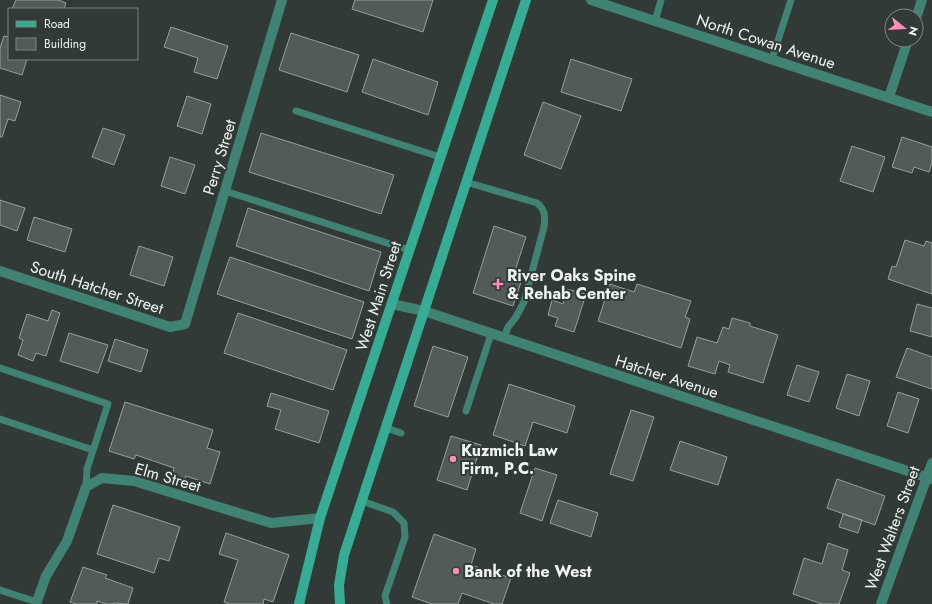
<svg xmlns="http://www.w3.org/2000/svg" width="932" height="604" font-family="Jost,sans-serif">
<style>
.building{fill:#525b58;stroke:#959f9c}
.lines{fill:none;stroke-linecap:round;stroke-linejoin:round}
.service{stroke:#408373;stroke-width:7}
.minor{stroke:#408373;stroke-width:10}
.tertiary{stroke:#408373;stroke-width:10}
.secondary{stroke:#35ac93;stroke-width:10}
.poi-dot{fill:#ff8eba;stroke:#313a37;stroke-width:1.5}
.labels{text-anchor:middle;stroke-width:4;stroke-linejoin:round;paint-order:stroke}
.street-label{font-size:16px;fill:#eef4f2;stroke:#313a37}
.poi-label{font-size:16px;font-weight:bold;fill:#eef4f2;stroke:#313a37;text-anchor:start}
</style>
<rect width="100%" height="100%" fill="#313a37"/>
<!-- building -->
<path class="building" d="M16 0H58L66 3 64 9H12Z
M355 0H433L423 32 352 9Z
M171 27 228 46 217 79 194 72 198 58 164 47Z
M291 33 359 55 347 92 279 70Z
M4 36 9 37V59H27L22 75 0 68V48Z
M373 59 438 82 428 115 362 92Z
M571 59 632 79 621 111 561 92Z
M0 95 21 102 15 121 8 119 2 137H0Z
M187 96 211 104 202 134 177 126Z
M543 102 581 116 561 169 524 155Z
M103 128 125 135 114 165 92 157Z
M261 133 394 175 381 214 249 172Z
M902 137 932 147V163L929 172 914 167 912 173 892 167Z
M852 146 885 157 873 192 840 181Z
M170 157 195 165 185 194 161 186Z
M0 200 25 208 17 231 0 225Z
M248 208 381 252 369 291 236 246Z
M34 217 72 229 65 252 27 240Z
M494 226 526 237 514 274 523 276 513 306 473 293Z
M905 240 924 246 926 241 932 243V294L888 279 892 266 896 267Z
M139 246 173 257 164 286 130 275Z
M230 257 364 302 352 339 217 294Z
M610 284 634 292 637 284 691 301 685 317 690 319 681 348 598 321Z
M567 289 586 294 574 332 555 326 558 318 548 315 552 300 563 304Z
M917 304 932 308V337L910 331Z
M52 310 60 313 46 356 36 353 33 361 18 355 23 340 19 338 27 314 48 321Z
M238 313 347 350 333 390 224 353Z
M732 318 750 323V326L778 335 763 383 728 372 730 365 719 361 715 374 688 366 697 337 717 343 723 327 729 329Z
M69 333 108 345 98 373 60 361Z
M115 339 148 350 141 372 108 361Z
M433 346 468 357 448 417 414 406Z
M907 348 932 357V389L896 377Z
M797 365 819 372 809 402 787 395Z
M847 374 870 381 859 416 836 408Z
M509 384 575 406 567 433 533 422 525 446 493 435Z
M898 392 919 399 908 433 887 426Z
M271 393 329 411 319 443 275 429 281 410 267 406Z
M125 402 213 430 207 448 220 452 210 484 186 476 184 482 171 478 174 468 136 455 134 459 109 451Z
M631 410 654 417 633 481 610 474Z
M451 436 481 445 467 490 437 480Z
M680 441 727 457 718 485 670 470Z
M535 468 557 475 542 521 520 513Z
M837 479 885 496 875 525 827 508Z
M558 500 598 513 591 537 550 523Z
M113 505 180 527 169 561 159 558 154 573 97 554Z
M843 514 862 520 858 533 839 527Z
M226 533 289 555 273 602 264 599 263 604H230L224 602 238 560 219 554Z
M434 534 476 549 471 565 511 578 502 604H494L462 593 458 604H432L412 597Z
M828 543 848 550 842 570 850 573 839 604H822L793 594 804 558 822 564Z
M83 567 107 575 105 578 133 588 128 604 114 603 113 604H106L97 601V604H76L70 602Z"/>
<g class="lines">
<!-- service -->
<path class="service" d="M655 21 661 0
M772 59 791 0
M296 111 440 157
M466 182 537 203C546 210 545 218 544 227L524 302 516 317 508 327 504 338
M225 191 409 250
M0 368 108 404 87 469 86 487
M466 411 491 334
M0 419 93 450
M386 428 401 433
M362 501 393 512 404 523 405 537 385 596 387 604
M0 590 37 602"/>
<!-- minor -->
<path class="minor" d="M916 18 922 0
M889 97 908 40
M0 271 170 327 185 324 282 0
M392 304 424 311 932 479
M36 604 46 576 67 541 86 487 102 478 134 481 271 523 320 518
M881 604 932 463"/>
<!-- tertiary -->
<path class="tertiary" d="M591 0 932 112"/>
<!-- secondary -->
<path class="secondary" d="M299 604 320 518 493 0
M340 604 339 585 344 555 526 0"/>
</g>
<!-- markers -->
<g class="poi-dot">
<path d="M496 278h4v4h4v4h-4v4h-4v-4h-4v-4h4z"/>
<circle cx="453" cy="459" r="4"/>
<circle cx="456" cy="571" r="4"/>
</g>
<g class="labels">
<!-- street labels -->
<g class="street-label">
<text transform="translate(766 41) rotate(18)" y="6">North Cowan Avenue</text>
<text transform="translate(219 157) rotate(-73)" y="6">Perry Street</text>
<text transform="translate(97 287) rotate(18)" y="6">South Hatcher Street</text>
<text transform="translate(378 296) rotate(-72)" y="6">West Main Street</text>
<text transform="translate(667 376) rotate(18)" y="6">Hatcher Avenue</text>
<text transform="translate(168 477) rotate(16)" y="6">Elm Street</text>
<text transform="translate(892 528) rotate(-70)" y="6">West Walters Street</text>
</g>
<!-- poi labels -->
<g class="poi-label">
<text x="507" y="281">River Oaks Spine<tspan x="507" dy="18">&amp; Rehab Center</tspan></text>
<text x="461" y="456">Kuzmich Law<tspan x="461" dy="18">Firm, P.C.</tspan></text>
<text x="464" y="577">Bank of the West</text>
</g>
</g>
<!-- legend -->
<rect x="8" y="8" width="130" height="52" fill="#313a37" stroke="#7d8482"/>
<rect x="16" y="21" width="20" height="6" fill="#35ac93" stroke="#7d8482"/>
<text x="44" y="28" font-size="12" fill="#eef4f2">Road</text>
<rect x="16" y="38" width="20" height="12" fill="#525b58" stroke="#7d8482"/>
<text x="44" y="48" font-size="12" fill="#eef4f2">Building</text>
<!-- north arrow -->
<g transform="translate(904 28) rotate(108)"><circle r="19" fill="#313a37" stroke="#7d8482"/>
<path d="M0-3L7 15L0 10L-7 15Z" fill="#ff8eba"/>
<text y="-6" font-size="11" font-weight="bold" text-anchor="middle" fill="#eef4f2">N</text>
</g>
</svg>
